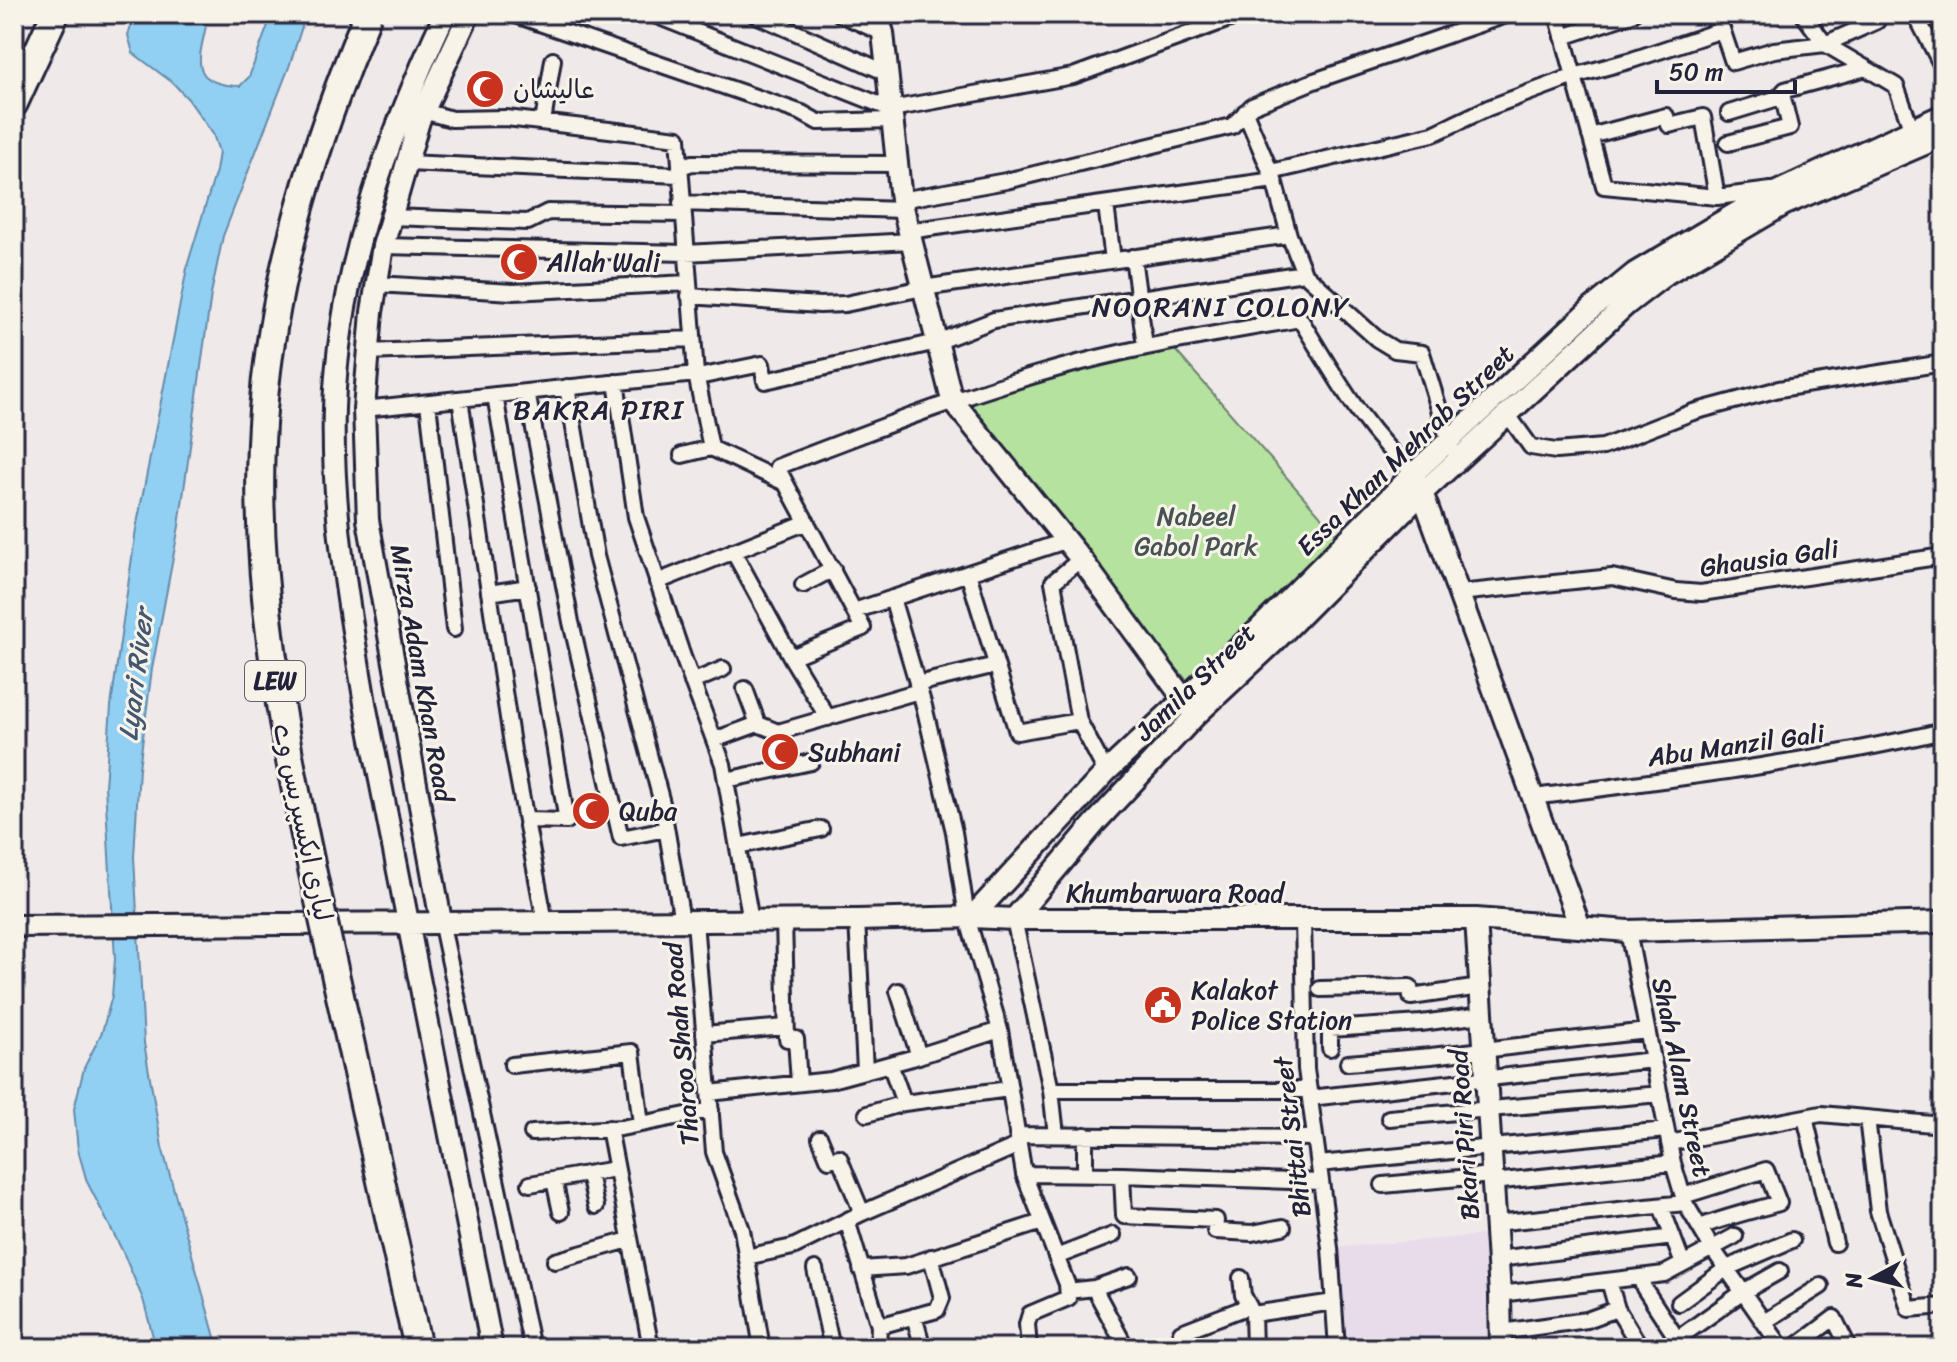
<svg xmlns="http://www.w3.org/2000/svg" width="1957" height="1362" font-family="Sriracha,'Playpen Sans Arabic',sans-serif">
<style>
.built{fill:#e8dceb}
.green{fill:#b6e2a0;stroke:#6c826e;stroke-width:2}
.water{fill:#91d0f2;stroke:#658aa9;stroke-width:2}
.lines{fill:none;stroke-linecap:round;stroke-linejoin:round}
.street-casing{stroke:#22223b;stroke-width:20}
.secondary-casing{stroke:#22223b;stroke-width:26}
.highway-casing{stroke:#22223b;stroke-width:32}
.street{stroke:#f7f3e8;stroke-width:14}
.secondary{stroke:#f7f3e8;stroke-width:20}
.highway{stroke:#f7f3e8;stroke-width:26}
.highway-bridge-casing{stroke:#22223b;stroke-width:32;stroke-linecap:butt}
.highway-bridge{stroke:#f7f3e8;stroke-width:26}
.labels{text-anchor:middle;stroke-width:6;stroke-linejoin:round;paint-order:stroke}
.shield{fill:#f7f3e8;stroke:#62616f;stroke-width:2}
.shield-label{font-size:24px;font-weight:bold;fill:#22223b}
.poi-label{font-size:26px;fill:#22223b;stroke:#f7f3e8;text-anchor:start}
.street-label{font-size:26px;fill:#22223b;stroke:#f7f3e8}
.park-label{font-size:26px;fill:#475254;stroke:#f7f3e8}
.neighbourhood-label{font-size:28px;letter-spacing:2px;fill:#22223b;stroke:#f7f3e8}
.water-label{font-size:28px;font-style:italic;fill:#435672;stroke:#f7f3e8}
</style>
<rect width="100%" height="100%" fill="#f0e9e9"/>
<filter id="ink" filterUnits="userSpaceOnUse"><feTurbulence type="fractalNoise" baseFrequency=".0125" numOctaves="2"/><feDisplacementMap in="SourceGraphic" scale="16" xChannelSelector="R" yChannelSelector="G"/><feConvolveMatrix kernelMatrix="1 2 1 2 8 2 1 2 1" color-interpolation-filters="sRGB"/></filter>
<g filter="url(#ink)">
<!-- built -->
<path class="built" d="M1496 1234 1501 1348H1335L1330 1248Z"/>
<!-- green -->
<path class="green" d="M1168 342 1352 552 1203 700 952 400Z"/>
<!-- water -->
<path class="water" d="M135 14H208C204 50 180 84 240 86L249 77 272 14H306L289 67 223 236 211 294 179 526 152 669 139 768 134 857 144 1043 162 1147 218 1348H156L143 1299 122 1250 87 1182 78 1150 74 1109 84 1068 102 1032 112 996 115 959 105 786 111 706 136 529 188 263 216 171 219 152 213 134 188 99 173 83 133 53 128 35Z"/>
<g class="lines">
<defs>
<path id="street" d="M513 14 802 113 818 122 892 120
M652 14 891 109 1073 76 1243 14
M754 14 887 73
M840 14 883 33
M1557 14 1604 186 1717 197 1771 190
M1717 14 1733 62 1774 50 1825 44 1877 21
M1803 14 1825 44 1896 86 1912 130
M1915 14 1943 68
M1563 37 1632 14
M423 111 452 119 506 118 678 138 696 374 711 448 785 483
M1245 112 1274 180 1289 235 1304 273 1377 339 1395 350 1422 353 1451 448
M1729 113 1778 98 1785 90 1866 68
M543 122 553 60
M1590 136 1666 116 1669 125 1703 117 1717 197
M1728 143 1790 127 1782 94
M406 163 679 175
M680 167 692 163 897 164
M1271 172 1433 134 1488 108 1574 76 1632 60 1722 30
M901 200 1006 181 1232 126 1252 106 1314 81 1509 14
M681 203 903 210
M1106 205 1113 260
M391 217 528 222 548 212 682 214
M908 231 1274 180
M383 246 686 253 911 241
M1133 257 1145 346
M376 284 513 292 688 283
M689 296 820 305 845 304 923 288 1289 235
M368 352 693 339
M698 377 762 364 765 381 937 342 994 320 1304 273
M616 382 636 517 683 657 723 764 751 921
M567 387 596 556 662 803 682 921
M527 392 571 622 621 838 666 829
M495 395 567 821 526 820
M460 399 513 751 545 922
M428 403 454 629
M364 409 696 374
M1508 415 1531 447 1556 451 1603 447 1693 412 1779 389 1943 363
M682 455 711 448
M733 551 791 657 828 718
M1081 559 1053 582 1079 721 1106 772
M968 573 1017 732 1079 721
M657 582 807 522
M803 585 833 569
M489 593 528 587
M1459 593 1612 577 1676 591 1701 593 1943 556
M892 598 924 706 954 832 967 917 1000 1030 1024 1174 1067 1284 1068 1298 1030 1314 1027 1324 1029 1348
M854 611 1065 541
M791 657 863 628 777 467C876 429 975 390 1078 363 1151 344 1226 332 1300 319 1334 374 1364 431 1414 473
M692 682 723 669
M917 684 996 665
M745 689 758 724
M714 740 758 724 778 732 919 691
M726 780 811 762
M1534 797C1671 779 1808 763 1943 731
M738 846 821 829
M1014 919 1051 1090 1056 1135
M1303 919 1306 1069 1330 1248 1337 1348
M784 920 787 1039H796L799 1083
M857 920 865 1070
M441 921 532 1348
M695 921 714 1152 742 1230 762 1348
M1628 931 1673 1163 1685 1203 1712 1248 1782 1348
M1320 989 1410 987 1411 997 1480 987
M898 991 919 1056
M704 1034 786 1027
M1330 1048V1029L1421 1023 1482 1015
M1348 1063 1431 1056 1647 1031
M890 1064 904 1103
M512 1065 632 1052 641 1124
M1051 1090H1309
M709 1093 831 1080 912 1058 1000 1030
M1310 1098 1653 1060
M867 1114 904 1103 1009 1089
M1805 1117 1835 1243
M1389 1118 1660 1094
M1867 1118 1878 1211 1909 1309 1943 1306
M609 1128 651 1348
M532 1133 621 1128 711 1110
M1017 1135 1315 1138
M820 1138 829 1160 839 1157 862 1213
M1669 1143 1821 1114 1943 1125
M1319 1164 1666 1130
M589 1174 596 1206
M1024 1174 1122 1175 1321 1182
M1085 1174V1135
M1122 1175 1124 1216 1216 1220 1215 1231 1252 1233 1283 1227
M554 1180 561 1212
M1493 1182 1673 1163
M530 1184 615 1169
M1383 1185 1492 1175
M1683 1196 1766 1170 1779 1203C1752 1211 1725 1217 1700 1227
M1661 1206 1683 1264
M847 1220 879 1326 878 1348
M1495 1223 1685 1203
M746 1257 793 1247 862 1213 1019 1145
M1056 1257 1113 1235
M1498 1259 1673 1237
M555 1261 629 1240
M815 1269 832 1348
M861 1269 906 1266 1042 1222
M1640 1277 1644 1288 1683 1348
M1241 1278 1243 1295 1253 1314 1254 1348
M1609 1281 1617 1309 1641 1348
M1094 1288 1129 1276
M1068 1291 1094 1288 1126 1348
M1500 1294 1664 1274 1735 1236
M1679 1303 1727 1268 1792 1240
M1253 1314 1334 1302
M914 1316 923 1348
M1764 1322 1821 1286
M879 1326 937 1310 942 1298 931 1257
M1181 1332 1249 1306
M1501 1332 1587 1320 1617 1309
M1677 1339 1743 1292 1780 1271
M1794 1348 1834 1318 1849 1348"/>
<path id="secondary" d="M445 14C387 138 339 270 334 408 331 509 349 610 366 709L492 1348
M877 14 883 33 901 200 952 400 1081 559 1191 709
M1419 484 1580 927
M972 917 1106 772 1259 629 1414 473 1592 308 1635 273 1755 202 1943 115
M1014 919 1095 823 1195 716 1271 645 1423 492 1627 304 1666 274 1785 204 1943 136
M1476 919 1500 1294 1501 1348
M441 921 368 520 364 409 372 312 383 246 419 121 469 14
M14 926 857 920 972 917 1014 919H1476L1628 931 1943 922"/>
<path id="highway" d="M14 103 55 14"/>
</defs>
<!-- street casing -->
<use href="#street" class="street-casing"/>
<!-- secondary casing -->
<use href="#secondary" class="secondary-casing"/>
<!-- highway casing -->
<use href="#highway" class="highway-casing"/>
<!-- street -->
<use href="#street" class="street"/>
<!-- secondary -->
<use href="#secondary" class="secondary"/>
<!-- highway -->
<use href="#highway" class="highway"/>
<defs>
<path id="highway-bridge" d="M368 14C315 141 274 272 263 410 250 574 283 734 317 892 350 1044 385 1196 418 1348"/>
</defs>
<!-- highway-bridge casing -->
<use href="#highway-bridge" class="highway-bridge-casing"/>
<!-- highway-bridge -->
<use href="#highway-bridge" class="highway-bridge"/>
</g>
</g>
<!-- icons -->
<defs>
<symbol id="mosque-disc" viewBox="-11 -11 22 22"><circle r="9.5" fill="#c8321e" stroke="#f7f3e8"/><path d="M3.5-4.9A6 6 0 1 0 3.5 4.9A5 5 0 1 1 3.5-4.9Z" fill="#fff"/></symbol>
<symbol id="civic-disc" viewBox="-11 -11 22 22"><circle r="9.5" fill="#c8321e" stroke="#f7f3e8"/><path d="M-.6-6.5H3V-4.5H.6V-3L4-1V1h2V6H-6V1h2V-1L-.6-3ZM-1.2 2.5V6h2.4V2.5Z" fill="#fff"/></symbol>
</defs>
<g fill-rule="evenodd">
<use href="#mosque-disc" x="463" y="67" width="44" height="44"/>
<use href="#mosque-disc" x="497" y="240" width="44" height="44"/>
<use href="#mosque-disc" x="758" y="730" width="44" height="44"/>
<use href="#mosque-disc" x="569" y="789" width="44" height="44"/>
<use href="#civic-disc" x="1141" y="983" width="44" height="44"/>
</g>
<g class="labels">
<!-- shield labels -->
<rect class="shield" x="245" y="661" width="60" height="40" rx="6"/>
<g class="shield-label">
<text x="275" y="689">LEW</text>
</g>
<!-- poi labels -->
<g class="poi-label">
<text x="513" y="98">عالیشان</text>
<text x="547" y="271">Allah Wali</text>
<text x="808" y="761">Subhani</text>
<text x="619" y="820">Quba</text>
<text x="1191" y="999">Kalakot<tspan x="1191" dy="30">Police Station</tspan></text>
</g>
<!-- street labels -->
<g class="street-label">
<text transform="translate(1405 450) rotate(-44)" y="9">Essa Khan Mehrab Street</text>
<text transform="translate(1769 558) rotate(-8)" y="9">Ghausia Gali</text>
<text transform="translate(422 673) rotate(80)" y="9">Mirza Adam Khan Road</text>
<text transform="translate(1195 682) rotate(-44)" y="9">Jamila Street</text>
<text transform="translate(1736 745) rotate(-8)" y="9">Abu Manzil Gali</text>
<text transform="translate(303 822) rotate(78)" y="9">لیاری ایکسپریس وے</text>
<text x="1175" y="902">Khumbarwara Road</text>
<text transform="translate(681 1044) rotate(-95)" y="9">Tharoo Shah Road</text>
<text transform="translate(1682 1077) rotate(78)" y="9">Shah Alam Street</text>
<text transform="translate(1464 1135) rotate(-94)" y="9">Bkari Piri Road</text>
<text transform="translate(1292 1137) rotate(-97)" y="9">Bhittai Street</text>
</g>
<!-- park labels -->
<g class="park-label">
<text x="1196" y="525">Nabeel<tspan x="1196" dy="30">Gabol Park</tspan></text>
</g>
<!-- neighbourhood labels -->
<g class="neighbourhood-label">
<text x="1221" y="316">NOORANI COLONY</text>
<text x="599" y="419">BAKRA PIRI</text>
</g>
<!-- water labels -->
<g class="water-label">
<text transform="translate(135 675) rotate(-83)" y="10">Lyari River</text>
</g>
</g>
<!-- margin -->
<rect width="1957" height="1362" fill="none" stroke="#f7f3e8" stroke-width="48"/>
<rect x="24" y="24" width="1909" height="1314" fill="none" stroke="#22223b" stroke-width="3" filter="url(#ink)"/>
<!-- north arrow -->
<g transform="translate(1873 1278) rotate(263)" stroke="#f7f3e8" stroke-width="6" paint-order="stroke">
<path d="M0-6L14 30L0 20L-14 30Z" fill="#22223b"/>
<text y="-12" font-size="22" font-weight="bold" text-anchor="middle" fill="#22223b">N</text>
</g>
<!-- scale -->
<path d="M1657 80v12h138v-12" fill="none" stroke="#22223b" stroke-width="4"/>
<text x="1669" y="80" font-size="24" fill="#22223b" stroke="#f7f3e8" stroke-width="6" paint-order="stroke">50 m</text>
</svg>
